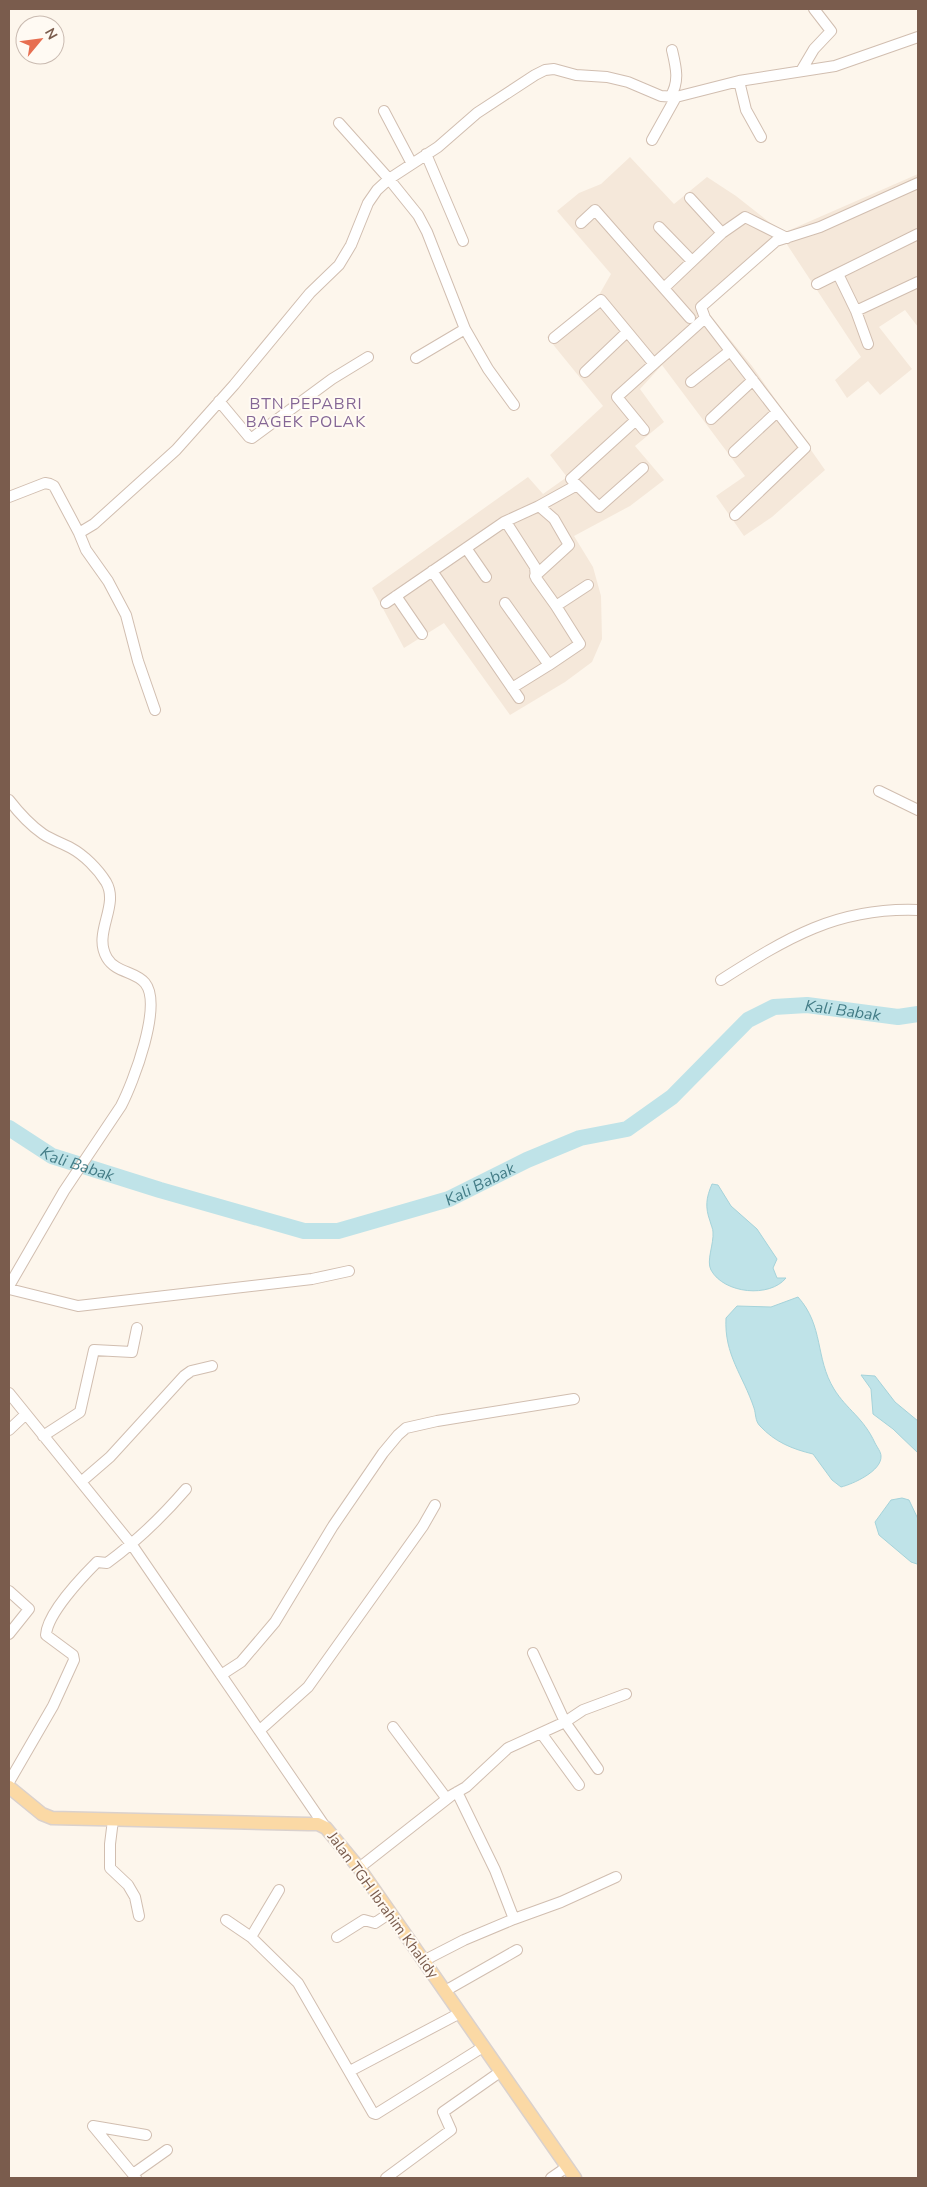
<svg xmlns="http://www.w3.org/2000/svg" width="927" height="2187" font-family="'Nunito Sans',sans-serif">
<style>
.residential{fill:#f5e8da}
.water{fill:#bfe3e8;stroke:#a5d3da}
.lines{fill:none;stroke-linecap:round;stroke-linejoin:round}
.river{stroke:#bfe3e8;stroke-width:16}
.minor-casing{stroke:#d1beb0;stroke-width:12}
.major-casing{stroke:#dad1cd;stroke-width:15}
.minor{stroke:#fff;stroke-width:10}
.major{stroke:#fbd9a5;stroke-width:12}
.labels{text-anchor:middle;stroke-width:4;stroke-linejoin:round;paint-order:stroke}
.street-label{font-size:15px;fill:#7a5c4d;stroke:#fffaf3}
.neighbourhood-label{font-size:16px;letter-spacing:1px;fill:#846695;stroke:#fffaf3}
.water-label{font-size:16px;font-style:italic;fill:#437c86;stroke:#fffaf3}
</style>
<rect width="100%" height="100%" fill="#fdf6ec"/>
<!-- residential -->
<path class="residential" d="M630 157 674 204 707 177 736 196 783 233 918 174V327L905 310 879 327 912 369 880 395 868 381 847 398 835 380 861 357 786 243H781L705 309 752 366 825 470 772 517 744 536 716 496 745 476 662 365 640 389 664 422 635 446 664 480 630 506 574 536 593 567 601 596 602 639 592 662 565 682 510 715 444 623 404 648 372 588 528 477 543 494 567 477 550 455 603 406 547 337 599 295 611 274 557 211 579 193 601 184Z"/>
<!-- water -->
<path class="water" d="M712 1184 718 1185 731 1206 757 1229 777 1259 773 1268 777 1278H786C770 1298 724 1294 711 1270 706 1261 714 1244 713 1232 713 1229 711 1225 710 1221 705 1207 706 1198 712 1184Z
M798 1297C824 1326 815 1358 834 1389 847 1410 863 1417 875 1443 877 1447 881 1452 881 1456 882 1471 853 1484 841 1487L832 1480 813 1454C792 1449 775 1442 760 1426 755 1421 756 1414 754 1408 743 1375 724 1355 726 1318L737 1306 771 1307Z
M861 1375 875 1376 895 1402 918 1421V1453L893 1429 873 1414 871 1389Z
M902 1498 909 1500 918 1519V1563L917 1564 911 1562 879 1535 875 1522 891 1500Z"/>
<g class="lines">
<!-- river -->
<path class="river" id="s1" d="M9 1128 52 1156 160 1190 304 1231H338L449 1199 527 1160 580 1138 627 1129 672 1097 748 1020 774 1007 807 1005 898 1017 918 1014"/>
<defs>
<path id="minor" d="M801 71 814 49 831 31 814 9
M739 81 746 110 761 137
M670 97C680 82 676 67 672 50
M384 111 412 164
M339 123 389 179 418 215 427 232 465 329 488 369 514 405
M652 140 676 97
M426 154 463 241
M690 198 722 233
M581 223 595 210 690 318
M659 227 692 261
M838 274 856 311 868 344
M817 284 918 234
M664 288 722 233 745 217 787 238
M856 311 918 282
M554 338 601 300 654 364
M416 358 465 329
M585 372 627 332
M691 382 730 351
M219 401 249 437 252 438 332 379 368 357
M711 419 753 380
M636 420 571 479 599 507 643 468
M644 430 617 397 705 318
M734 452 777 412
M9 497 45 483 50 484 54 486 79 533 94 524 176 450 234 385 310 293 339 265 351 245 368 203 377 190 389 179 438 147 477 113 535 75 545 70 554 69 576 75 607 77 628 82 661 96 676 97 739 81 835 66 918 37
M735 515 805 448 705 318 701 307 776 241 820 227 918 183
M506 522 535 567 536 578 556 606 588 585
M79 533 86 550 108 581 126 615 138 661 155 710
M466 548 486 577
M432 571 519 698
M535 576 569 545 554 519 539 506 577 485
M396 596 422 634
M386 603 504 522 539 506
M505 603 549 665 580 644 556 606
M512 688 549 665
M879 791 918 810
M9 800C19 813 30 825 43 834 52 840 62 843 71 848 84 855 98 869 106 882 120 906 92 933 107 958 116 973 135 971 145 983 163 1005 133 1083 121 1106L64 1191 9 1286
M721 980C787 938 837 907 918 910
M9 1289 78 1306 312 1279 349 1271
M9 1393 132 1545 326 1828
M9 1430 26 1414
M43 1436 80 1412 94 1350 132 1352 137 1328
M81 1482 110 1457 184 1376 191 1371 212 1366
M9 1591 29 1609 9 1634
M221 1675 241 1662 275 1622 333 1526 383 1453 398 1435 406 1428 437 1421 574 1399
M393 1727 447 1799
M260 1730 308 1687 423 1526 435 1505
M541 1733 579 1785
M598 1769 565 1722 583 1710 626 1694
M9 1782 53 1706 74 1660 73 1655 46 1635C47 1614 82 1577 97 1562L107 1563C137 1541 162 1517 186 1489
M113 1820 110 1844V1868L128 1885 135 1897 139 1916
M359 1868 452 1795 466 1787 508 1748 565 1722 533 1653
M279 1890 251 1937 298 1983 373 2113 376 2114 483 2047
M514 1919 561 1902 616 1877
M226 1920 251 1937
M337 1937 364 1920 375 1923 390 1913
M425 1960 464 1940 514 1919 495 1870 457 1792
M445 1991 517 1950
M350 2071 460 2013
M133 2174 167 2150
M136 2178 93 2126 146 2135
M386 2178 451 2130 443 2112 500 2072
M551 2178 567 2167"/>
<path id="major" d="M9 1787 42 1814 52 1818 309 1824H318L326 1828 359 1868 575 2178"/>
</defs>
<!-- minor casing -->
<use href="#minor" class="minor-casing"/>
<!-- major casing -->
<use href="#major" class="major-casing"/>
<!-- minor -->
<use href="#minor" class="minor"/>
<!-- major -->
<use href="#major" class="major"/>
</g>
<g class="labels">
<!-- street labels -->
<g class="street-label">
<text transform="translate(383 1905) rotate(54)" y="5">Jalan TGH Ibrahim Khalidy</text>
</g>
<!-- neighbourhood labels -->
<g class="neighbourhood-label">
<text x="306" y="409">BTN PEPABRI<tspan x="306" dy="18">BAGEK POLAK</tspan></text>
</g>
<!-- water labels -->
<g class="water-label">
<text dy="6" stroke="none"><textPath href="#s1" startOffset="918">Kali Babak</textPath></text>
<text dy="6" stroke="none"><textPath href="#s1" startOffset="78">Kali Babak</textPath></text>
<text dy="6" stroke="none"><textPath href="#s1" startOffset="498">Kali Babak</textPath></text>
</g>
</g>
<!-- border -->
<rect width="927" height="2187" fill="none" stroke="#7a5c4d" stroke-width="20"/>
<!-- north arrow -->
<g transform="translate(40 40) rotate(61)"><circle r="24" fill="#fffaf3" stroke="#cabbb1"/>
<path d="M0-4L9 19L0 12L-9 19Z" fill="#e76f51"/>
<text y="-8" font-size="14" font-weight="bold" text-anchor="middle" fill="#7a5c4d">N</text>
</g>
</svg>
